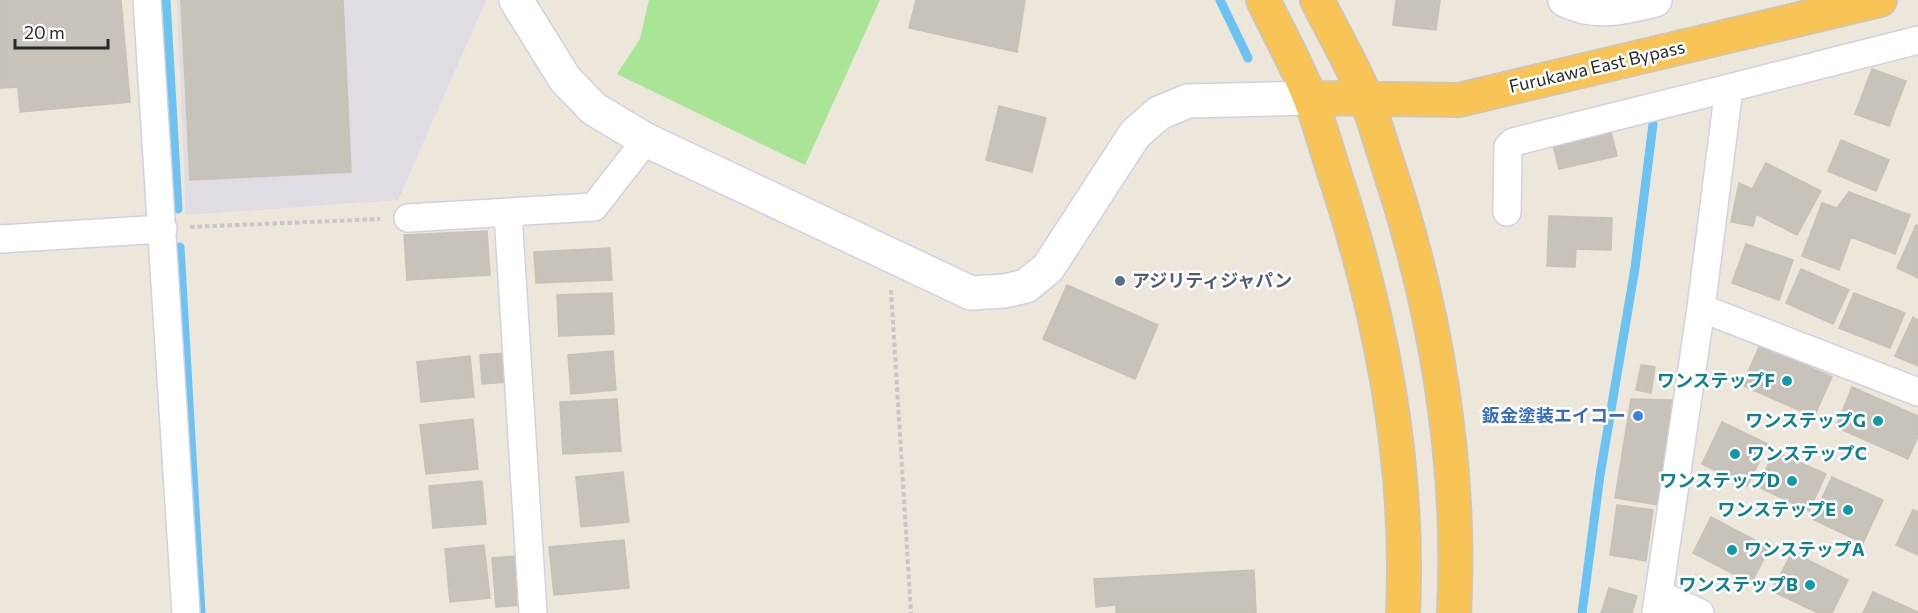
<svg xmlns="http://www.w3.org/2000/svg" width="1918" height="613" viewBox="0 0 1918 613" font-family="Commissioner,'Noto Sans JP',sans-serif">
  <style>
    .industrial { fill: #dfdce4 }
    .green { fill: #aae496 }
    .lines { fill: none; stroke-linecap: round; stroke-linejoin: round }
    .stream { stroke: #6cc2f0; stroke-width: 9 }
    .building { fill: #c7c3bb; stroke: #c7c2b5; stroke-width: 1.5 }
    .minor-casing { stroke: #d0d2e3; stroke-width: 30 }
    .tertiary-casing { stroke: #d0d2e3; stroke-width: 36 }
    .trunk-casing { stroke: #c7c7c7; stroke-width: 36 }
    .path { stroke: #c7c7c7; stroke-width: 4; stroke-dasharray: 4.5 3; stroke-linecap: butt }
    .minor { stroke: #fff; stroke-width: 27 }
    .tertiary { stroke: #fff; stroke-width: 33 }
    .trunk { stroke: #f8c456; stroke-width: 33 }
    .service-dot { fill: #5c6f8a; stroke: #fff; stroke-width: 2 }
    .culture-dot { fill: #0f9aa8; stroke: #fff; stroke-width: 2 }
    .shop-dot { fill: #3f7fe0; stroke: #fff; stroke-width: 2 }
    .labels { text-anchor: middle; stroke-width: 5; stroke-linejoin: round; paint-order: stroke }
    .street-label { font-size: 18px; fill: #292929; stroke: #fff }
    .service-label { font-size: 18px; font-weight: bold; fill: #4e5e75; stroke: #fff; text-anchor: start }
    .culture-label { font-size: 18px; font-weight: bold; fill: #0d838f; stroke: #fff; text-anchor: end }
    .shop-label { font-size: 18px; font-weight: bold; fill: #366cbe; stroke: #fff; text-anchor: end }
  </style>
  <rect width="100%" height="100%" fill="#ece6db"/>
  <path class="industrial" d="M177,0H486L398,200L186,215Z"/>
  <path class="green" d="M649,0H880L805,165L617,74L640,39Z"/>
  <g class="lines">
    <path class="stream" d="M166,0L178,209
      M1220,0L1248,58
      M180,247L201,613
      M1582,613L1600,475L1635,268L1653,124"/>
  </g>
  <path class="building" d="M0,0H121L130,102L20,112L18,87L0,88Z
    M181,0H343L351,172L190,180Z
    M916,0H1025L1017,52L909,28Z
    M1396,0H1440L1436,30L1393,25Z
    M1872,69L1906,81L1889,126L1855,114Z
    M999,106L1046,118L1032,172L986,160Z
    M1611,132L1617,156L1559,169L1553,145Z
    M1841,140L1889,160L1876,191L1828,171Z
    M1766,163L1821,191L1797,235L1756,214L1753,226L1731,222L1739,183L1752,189Z
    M1849,192L1910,215L1895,254L1851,237L1839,270L1802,256L1822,203L1837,208Z
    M1549,216L1612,218L1611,250L1576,249L1575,267L1547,266Z
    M1916,225L1918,226V278L1897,268Z
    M487,231L490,275L407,280L404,235Z
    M1746,244L1793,260L1779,300L1732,283Z
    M610,248L612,280L536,283L534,252Z
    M1801,269L1849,290L1833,324L1786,303Z
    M1067,285L1158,325L1135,379L1043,339Z
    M612,293L614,334L559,336L557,295Z
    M1854,293L1905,313L1890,348L1839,328Z
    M1913,317L1918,320V366L1895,356Z
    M1760,345L1832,377L1814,417L1742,385Z
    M613,351L616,390L571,394L568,355Z
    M506,353L508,382L482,384L480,355Z
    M470,356L474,397L421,402L417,362Z
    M1641,365L1655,367L1651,393L1636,390Z
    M1852,387L1918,416V436L1908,459L1836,427Z
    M617,399L621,451L563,454L560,402Z
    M1631,399L1672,400L1658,505L1615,498Z
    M473,419L478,469L426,474L420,425Z
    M1722,422L1768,444L1747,486L1702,464Z
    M1774,451L1826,474L1809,511L1758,487Z
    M623,472L629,522L581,527L576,477Z
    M1832,477L1883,500L1863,543L1812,519Z
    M482,481L486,524L433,528L429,486Z
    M1617,505L1653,510L1646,561L1610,555Z
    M1913,510L1918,512V555L1896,545Z
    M1711,517L1770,548L1751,583L1693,553Z
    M624,540L629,588L554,595L549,547Z
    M484,545L490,598L450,602L445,549Z
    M1792,552L1848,580L1832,613H1818L1772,591Z
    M518,556L523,605L496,607L492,558Z
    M1254,570L1256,613H1116V605L1096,607L1094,579Z
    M1609,588L1637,596L1632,613H1601Z
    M1873,592L1918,612V613H1863Z"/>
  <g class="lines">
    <defs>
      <path id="minor" d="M147,0L186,613
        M1507,212L1508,147L1513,142L1729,88
        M508,213L533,613
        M408,218L594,207L646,140
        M0,239L163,229
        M1701,308L1918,392
        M1659,594L1700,613
        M1656,613L1701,308L1729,88L1918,40"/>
      <path id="tertiary" d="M516,0L565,79L594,109L646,140L971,293L1004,291L1026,286L1048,268L1135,134L1159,113L1188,101L1310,98
        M1565,0C1595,15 1623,8 1655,0"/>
      <path id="trunk" d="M1263,0C1279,33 1297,65 1310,98C1319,122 1326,147 1334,172C1381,314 1410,463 1403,613
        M1317,0C1333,32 1352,64 1366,98C1374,119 1380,141 1387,162C1435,305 1462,462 1454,613
        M1310,98L1459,100L1880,0"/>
    </defs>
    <use href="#minor" class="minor-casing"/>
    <use href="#tertiary" class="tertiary-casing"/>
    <use href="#trunk" class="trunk-casing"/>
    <path class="path" d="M190,227L380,219
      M891,290L911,613"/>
    <use href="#minor" class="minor"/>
    <use href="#tertiary" class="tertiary"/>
    <use href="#trunk" class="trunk"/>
  </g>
  <circle class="service-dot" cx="1120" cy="281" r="6"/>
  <g class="culture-dot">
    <circle cx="1787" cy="381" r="6"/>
    <circle cx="1878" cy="421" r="6"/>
    <circle cx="1735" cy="454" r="6"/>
    <circle cx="1792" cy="481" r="6"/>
    <circle cx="1848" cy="510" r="6"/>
    <circle cx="1732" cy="550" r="6"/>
    <circle cx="1810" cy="585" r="6"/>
  </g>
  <circle class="shop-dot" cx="1638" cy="416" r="6"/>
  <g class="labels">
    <g class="street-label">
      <text transform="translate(1597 67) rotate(-13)" y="6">Furukawa East Bypass</text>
    </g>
    <g class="service-label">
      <text x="1132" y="287">アジリティジャパン</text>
    </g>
    <g class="culture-label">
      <text x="1775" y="387">ワンステップF</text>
      <text x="1866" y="427">ワンステップG</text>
      <text x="1747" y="460" text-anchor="start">ワンステップC</text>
      <text x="1780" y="487">ワンステップD</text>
      <text x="1836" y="516">ワンステップE</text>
      <text x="1744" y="556" text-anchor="start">ワンステップA</text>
      <text x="1798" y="591">ワンステップB</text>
    </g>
    <g class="shop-label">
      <text x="1626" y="422">鈑金塗装エイコー</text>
    </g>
  </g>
  <path d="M15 39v9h93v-9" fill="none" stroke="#292929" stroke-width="3"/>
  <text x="24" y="39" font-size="18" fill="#292929" stroke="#ffffff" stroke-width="4.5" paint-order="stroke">20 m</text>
</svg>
